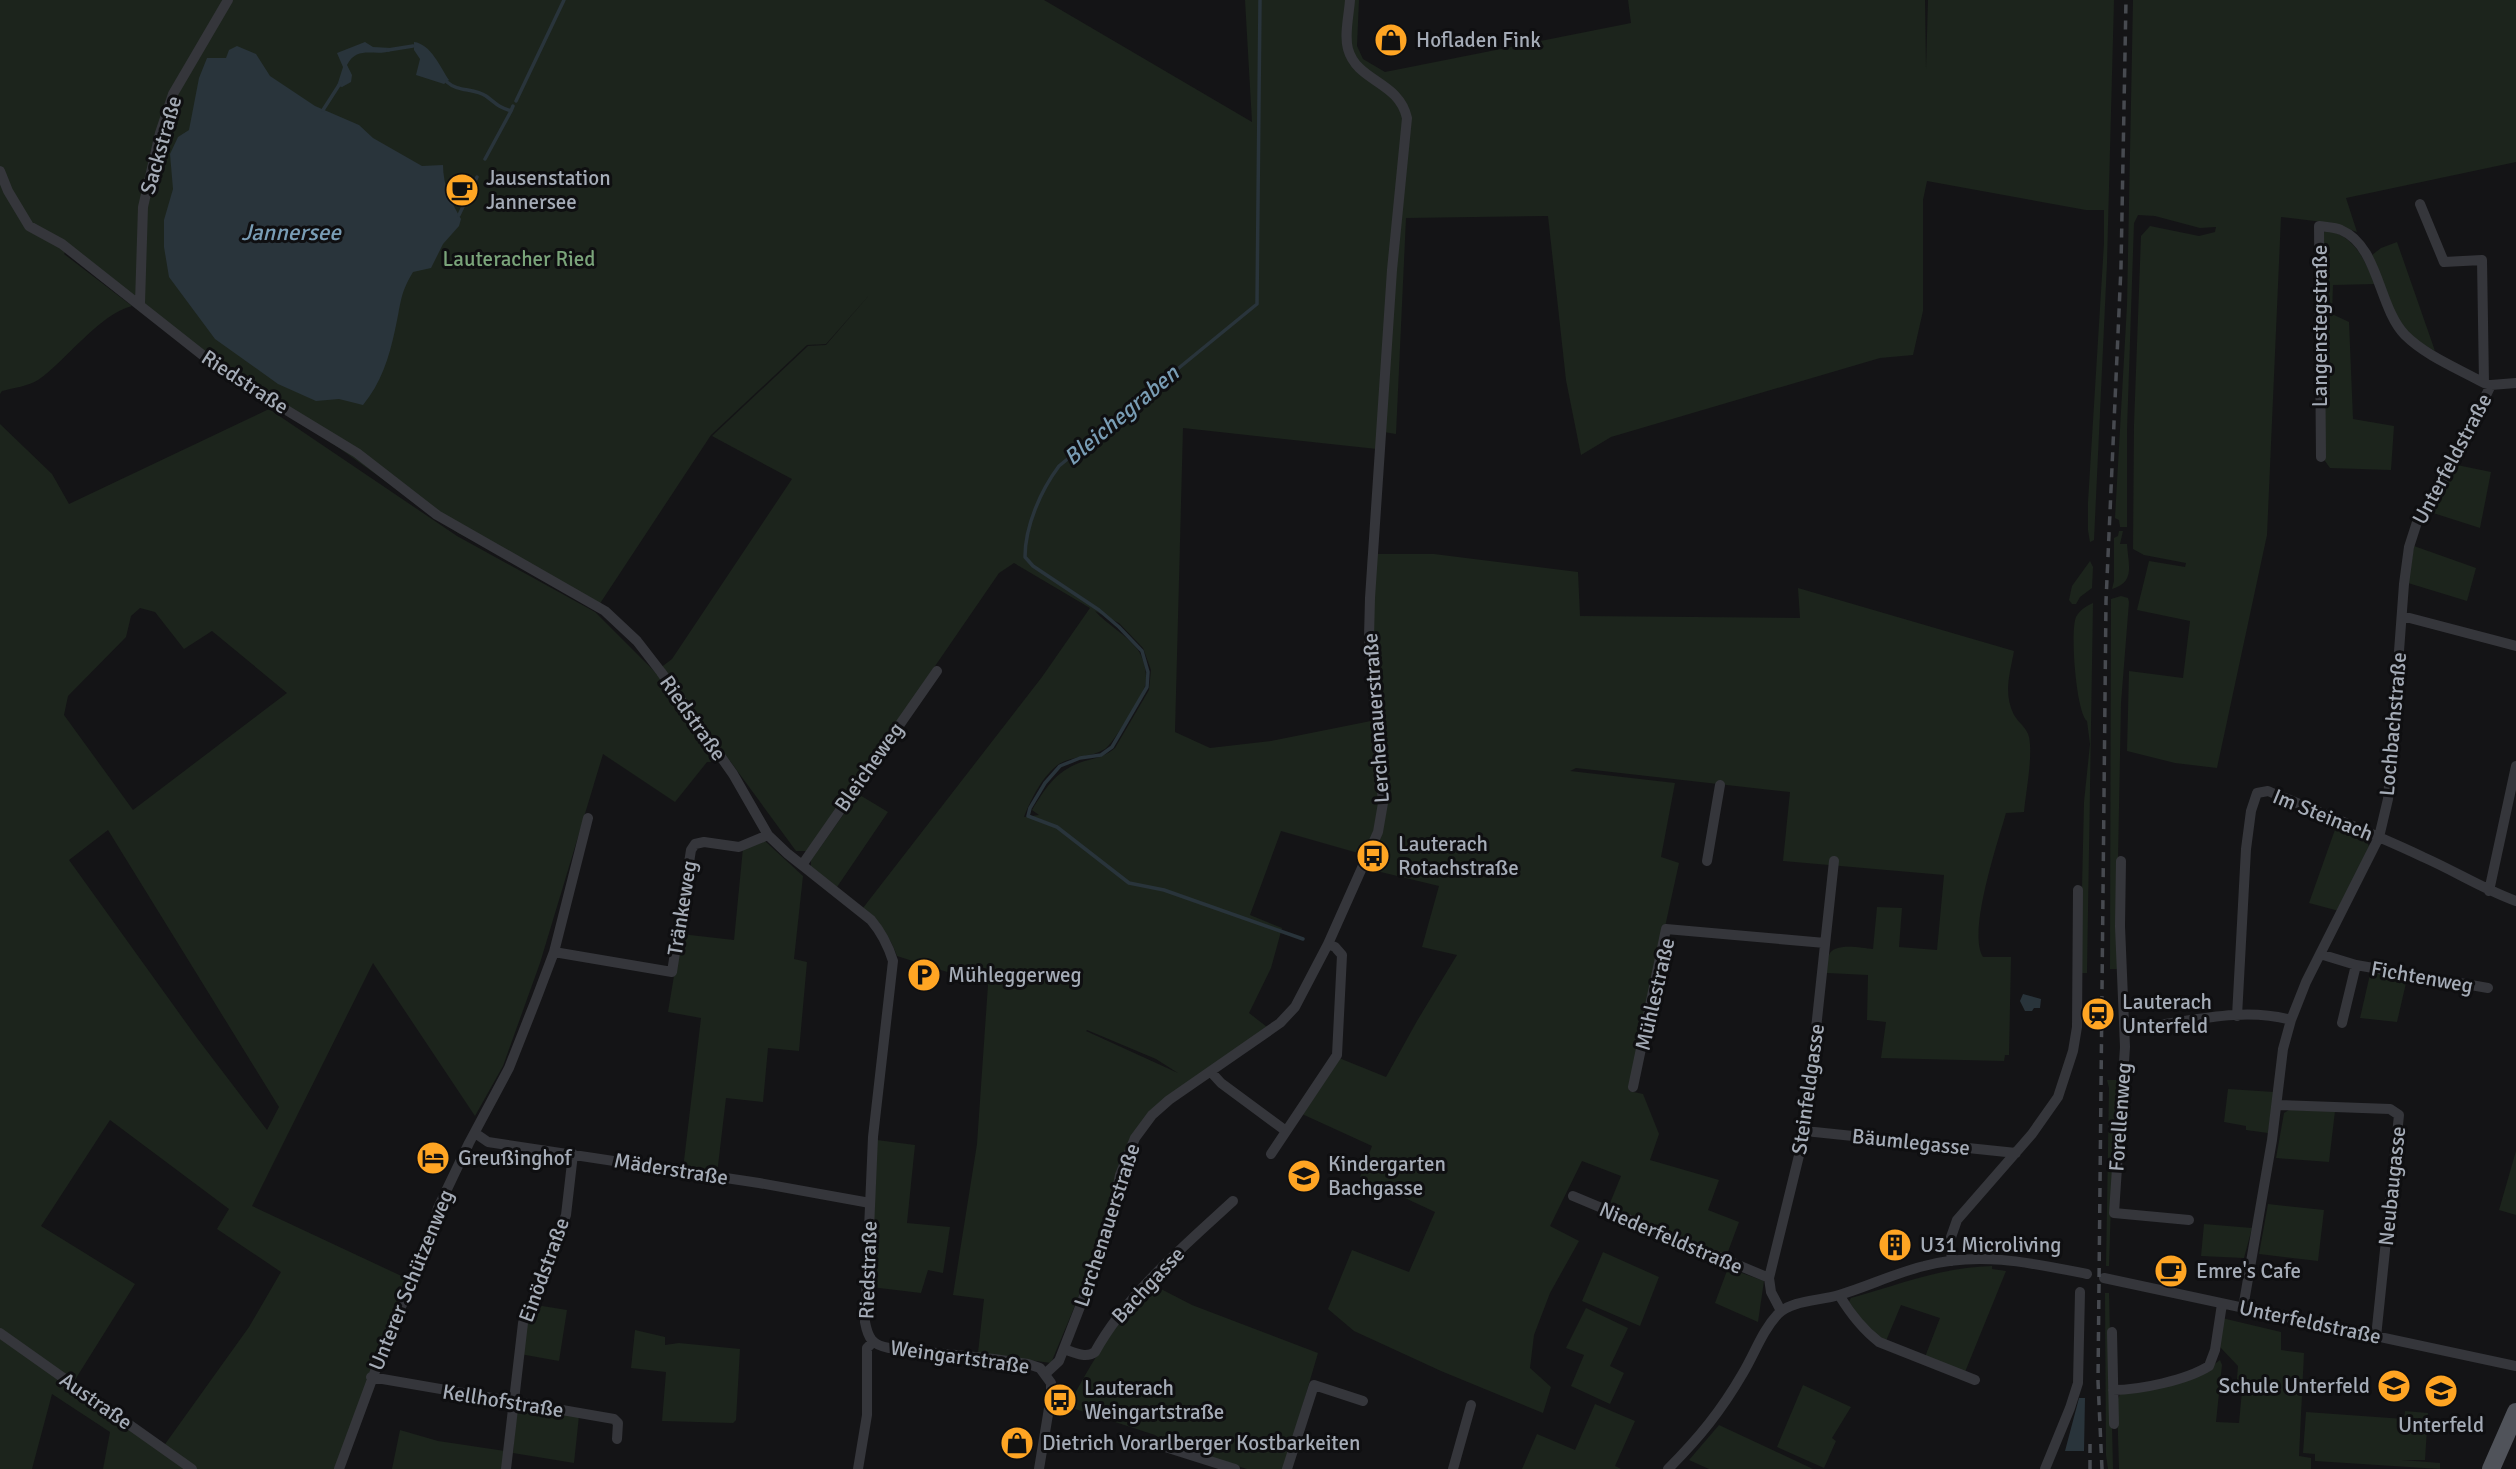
<svg xmlns="http://www.w3.org/2000/svg" width="2516" height="1469" viewBox="0 0 2516 1469" font-family="Signika,sans-serif">
  <style>
    .green { fill: #1c241c; fill-rule: evenodd }
    .water { fill: #29343b }
    .lines { fill: none; stroke-linecap: round; stroke-linejoin: round }
    .stream { stroke: #29343b; stroke-width: 3.5 }
    .street { stroke: #35363b; stroke-width: 10 }
    .primary { stroke: #50535a; stroke-width: 18 }
    .rail { stroke: #474a50; stroke-width: 3.5; stroke-dasharray: 9 7; stroke-linecap: butt }
    .labels { text-anchor: middle; stroke-width: 6; stroke-linejoin: round; paint-order: stroke }
    .poi-label { font-size: 21px; fill: #a5acb7; stroke: #0f0f11; text-anchor: start }
    .street-label { font-size: 21px; fill: #a5acb7; stroke: #0f0f11 }
    .park-label { font-size: 21px; fill: #7aa47a; stroke: #0f0f11 }
    .water-label { font-size: 23px; font-style: italic; fill: #799db5; stroke: #0f0f11 }
  </style>
  <rect width="100%" height="100%" fill="#141416"/>
  <path class="green" d="M0,0H1044L1252,122L1245,0H1359L1357,46L1363,59L1385,72L1631,23L1628,0H1925L1926,69L1928,0H2114L2107,263L2094,540L2090,542L2088,530V502L2104,243V210H2086L1927,181L1923,200V311L1913,355L1880,358L1611,437L1581,455L1566,380L1548,216L1406,218L1396,434L1378,431L1377,449L1183,428L1175,732L1210,748L1271,741L1376,720L1365,622L1368,554H1434L1578,572L1580,616L1800,618L1798,588L2014,651C2010,673 2003,694 2014,715C2018,722 2027,728 2029,737C2033,757 2026,790 2024,812L2006,813C1998,842 1967,933 1983,957H2011L2009,1055H2005L2004,1061L1881,1058L1886,1022L1867,1020L1868,975L1827,973C1827,968 1827,960 1829,955C1834,942 1861,948 1873,949L1877,907L1902,908L1899,947L1937,950L1944,875L1783,861L1790,792L1576,768L1570,771L1675,783L1661,857L1679,863L1629,1091L1643,1094L1659,1134L1650,1160L1719,1180L1708,1210L1739,1222L1726,1257L1608,1208L1621,1176L1582,1161L1550,1226L1579,1241L1550,1293L1534,1335L1530,1368L1551,1387L1543,1413L1441,1371L1354,1331L1328,1309L1352,1250L1409,1272L1435,1212L1360,1177L1372,1146L1302,1114L1339,1058L1386,1077L1417,1021L1457,955L1422,947L1439,886L1364,868L1365,855L1281,831L1250,915L1282,928L1271,968L1249,1013L1267,1027L1144,1120L1121,1158L1107,1229L1051,1363L978,1353L984,1299L953,1295L977,1144L988,985L897,956C890,936 879,923 863,908L1042,677L1090,608L1014,563L999,573L808,851H796L730,761L707,762L675,802L603,754L540,963L503,1066L475,1116L373,963L252,1206L410,1280L337,1469H103L110,1432L52,1394L32,1469H0V424L52,474L69,504L269,409L457,536L595,612L655,672L672,659L792,479L712,436L808,346L826,345L871,293L826,344L807,345L711,435L599,605L458,533L65,252L64,254L132,306C99,314 66,361 38,380C29,386 13,388 2,391L0,394ZM140,608L155,612L184,649L212,631L287,693L133,810L64,715L68,696L126,637L131,616ZM1095,611L1119,623L1143,648L1151,670L1149,690L1115,748C1104,758 1092,758 1079,763C1055,772 1045,789 1032,810L1039,815L1024,817C1031,799 1043,775 1059,764C1073,755 1091,758 1105,749C1113,744 1142,696 1145,686C1148,675 1144,659 1138,650C1126,634 1106,624 1095,611ZM108,830L279,1107L267,1130L197,1038L69,860ZM1087,1030L1156,1059L1178,1073L1086,1031ZM110,1120L229,1209L217,1229L281,1272L249,1327L163,1447L73,1383L135,1284L41,1226Z
    M2133,0H2516V162L2346,198L2357,232L2331,223L2281,217L2267,535L2217,768L2175,763L2127,751L2129,671L2183,678L2190,621L2137,610L2149,561L2185,567L2186,563L2144,555L2133,549L2134,425L2141,236L2150,226L2199,236L2215,232L2216,227L2200,228L2155,216L2138,215L2134,223L2127,430V527H2120L2119,520L2115,518L2127,305Z
    M2330,231C2356,238 2365,261 2375,284L2333,285L2332,314L2349,322L2353,419L2394,426L2391,470L2330,468L2325,461L2322,246L2324,232Z
    M2397,242L2435,351C2424,345 2410,338 2403,328C2388,308 2381,278 2372,255L2381,248Z
    M2457,465L2491,472L2480,528L2427,511Z
    M2119,531H2123L2120,544H2127C2128,564 2136,582 2112,589L2114,581V538L2118,536Z
    M2414,546L2476,568L2467,601L2408,583Z
    M2090,561L2093,567L2092,588L2080,597L2076,604H2072L2069,600L2072,586Z
    M2121,596L2128,598L2129,602L2121,703L2117,912L2119,969H2110L2111,599Z
    M2093,603L2087,973H2080L2084,802L2090,744L2087,721C2076,712 2070,631 2076,617C2080,610 2086,606 2093,603Z
    M858,794L888,812L837,887L811,867V860Z
    M2337,824L2363,836L2369,846L2339,911L2309,903Z
    M762,840L766,842L803,876L794,959L807,962L799,1051L768,1048L763,1102L726,1098L717,1174L683,1169L701,1018L668,1012L681,934L734,940L743,848Z
    M2371,970L2404,978L2406,983L2397,1022L2360,1018Z
    M2107,1080H2120L2111,1203L2109,1266H2106L2109,1088Z
    M2228,1089L2274,1092L2268,1133L2246,1130V1126L2224,1122Z
    M2289,1110L2335,1111L2329,1162L2276,1158L2284,1113Z
    M877,1140L915,1145L907,1223L950,1227L943,1273L928,1270L921,1293L871,1287Z
    M2516,1151V1215L2499,1210Z
    M2268,1204L2324,1210L2318,1261L2259,1254Z
    M2204,1224L2252,1228L2244,1258L2201,1256Z
    M1603,1252L1659,1277L1640,1326L1582,1301Z
    M1992,1266V1269L2006,1271L1965,1372L1925,1357L1940,1318L1901,1305L1886,1341L1872,1333L1849,1302L1851,1298C1902,1284 1938,1268 1992,1266Z
    M1728,1268L1764,1281L1758,1322L1715,1303Z
    M1148,1287L1159,1288L1192,1305L1318,1353L1284,1469H1247L1168,1445L1155,1435L1072,1408L1070,1403C1093,1359 1115,1325 1148,1287Z
    M2105,1293H2109L2113,1469H2108L2106,1455Z
    M536,1305L567,1310L559,1361L520,1354L524,1327Z
    M1586,1308L1628,1328L1610,1366L1624,1373L1610,1404L1571,1386L1584,1355L1566,1348Z
    M2222,1318L2281,1332V1350L2304,1353L2299,1456L2311,1458V1469H2119L2117,1401L2120,1394L2212,1366L2220,1360L2222,1365L2216,1422L2239,1423L2242,1391L2236,1390L2238,1366L2220,1347Z
    M635,1330L665,1337V1345L679,1343L740,1349L736,1420L733,1423L662,1421L666,1372L631,1368Z
    M1803,1385L1851,1407L1832,1438L1836,1441L1824,1468L1777,1447Z
    M1595,1404L1635,1421L1615,1466L1621,1469H1522L1537,1434L1575,1450Z
    M527,1408L579,1416L574,1463L513,1453L516,1414L520,1410Z
    M2405,1411L2428,1413L2425,1460H2402L2440,1463V1469L2315,1461V1454L2303,1453L2306,1412L2404,1419Z
    M1719,1425L1813,1469H1709L1689,1460Z
    M400,1430L438,1441L505,1451L503,1469H392Z"/>
  <path class="water" d="M365,42L373,47L391,48L393,50C376,58 358,44 347,65L352,75L351,82L342,87L337,86L343,67L337,53Z
    M414,42C431,44 440,67 449,80L444,84L416,75L420,59L414,50Z
    M237,46L256,54L270,76L315,106L359,125L373,138L422,166L443,165C443,185 451,202 461,219L459,226L443,244L431,268L413,272C399,295 401,305 395,330C389,358 381,383 363,405L339,399L316,401L278,384L215,339L169,277L164,247V220L173,189L170,154L178,137L189,130L199,78L207,58H226L229,50Z
    M2023,994L2041,999L2040,1008H2034L2032,1011H2025L2020,1001Z
    M2079,1398H2085L2084,1451H2065Z"/>
  <g class="lines">
    <path class="stream" d="M1260,0L1257,304L1059,466C1041,490 1025,526 1025,557L1033,566L1099,610L1119,627L1142,651L1148,672L1147,687L1112,747L1101,755L1080,758L1060,766L1045,783L1030,808L1028,816L1057,827L1129,883L1164,890L1303,939
      M388,50L413,46
      M447,82C458,92 474,88 486,96C497,104 496,106 511,111L513,106
      M516,101L564,0
      M323,110L341,82
      M485,159L511,111
      M459,215L477,177"/>
    <path class="street" d="M0,171L8,191L29,226L62,244L205,357L255,391L357,453L437,515L605,611L637,641L661,672L733,774L768,835L788,854L871,920C882,933 888,945 893,961L873,1137L865,1322C868,1338 872,1345 889,1348L994,1359L1028,1364L1040,1368L1051,1383V1396L1039,1469
      M2420,204L2444,262L2482,260L2484,383
      M140,303L143,207L160,133L173,94L228,0
      M2321,457L2319,226C2326,227 2335,227 2341,230C2379,246 2378,307 2405,335C2426,356 2459,369 2484,383L2491,385L2516,383
      M2402,616L2516,646
      M1707,861L1720,785
      M2121,861L2120,926L2125,1047L2114,1213L2189,1220
      M802,865L937,671
      M2489,891L2516,766
      M554,952L672,972L691,850L695,844L704,842L739,847L768,835
      M2320,954L2356,965L2488,988
      M2237,1016L2246,849L2251,811L2257,793L2268,791C2320,813 2373,833 2423,857C2455,871 2483,889 2516,901
      M2342,1023L2356,965
      M2125,1029C2178,1025 2238,1005 2291,1020
      M1211,1072L1221,1083L1286,1131
      M1633,1087L1666,929L1825,943
      M2278,1105L2390,1109L2399,1115L2376,1337
      M1805,1131L2016,1153
      M475,1133L488,1142L759,1183L870,1203
      M1271,1154L1337,1055L1342,955L1335,947L1328,944
      M1573,1196L1769,1278
      M1952,1261L1950,1240L1957,1220L2032,1134L2058,1097L2073,1051L2077,1027L2078,890
      M2104,1278L2516,1366
      M1839,1295C1850,1313 1862,1329 1879,1342L1975,1380
      M2243,1308L2272,1140L2283,1049L2291,1020L2306,982L2379,837L2388,799L2404,584L2409,547L2418,519L2451,467L2491,385
      M1781,1311L1771,1292L1769,1278L1805,1131L1834,861
      M2112,1332L2114,1424
      M0,1333L192,1469
      M1064,1349C1073,1352 1086,1359 1095,1352C1127,1294 1184,1246 1233,1201
      M1045,1374L1059,1361L1109,1232L1120,1175L1135,1138L1152,1115L1169,1100L1280,1023L1295,1007L1328,944L1378,832L1383,803L1369,637L1370,598L1392,270L1407,118C1399,81 1357,82 1348,49C1344,35 1349,15 1350,0
      M371,1377L614,1419L618,1423L617,1439
      M2113,1390C2140,1390 2187,1380 2209,1366L2215,1350L2222,1304
      M1159,1445L1235,1469
      M339,1469L391,1328L424,1258L438,1208L469,1143L509,1068L537,997L554,952L588,818
      M506,1469L523,1323L566,1215L573,1154
      M858,1469L867,1415V1348L873,1342
      M1287,1469L1314,1385L1363,1401
      M1453,1469L1471,1405
      M1668,1469C1699,1438 1721,1411 1743,1373C1755,1353 1762,1331 1778,1314C1792,1300 1820,1301 1839,1295C1867,1287 1895,1273 1924,1266C1980,1251 2032,1263 2087,1274
      M2045,1469L2070,1408L2078,1383L2080,1292"/>
    <path class="primary" d="M2491,1469L2516,1412"/>
    <path class="rail" d="M2090,1469V1438
      M2102,1469L2098,1381L2106,601L2121,267L2126,0"/>
  </g>
  <defs>
    <symbol id="shop-disc" viewBox="-11 -11 22 22"><circle r="9.5" fill="#ffa523" stroke="#0f0f11"/><path d="M-5-2.5h2.3a2.7 3.5 0 0 1 5.4 0H5L5.5 6h-11ZM-1.5-2.5h3a1.5 2.3 0 0 0-3 0Z" fill="#111"/></symbol>
    <symbol id="cafe-disc" viewBox="-11 -11 22 22"><circle r="9.5" fill="#ffa523" stroke="#0f0f11"/><path d="M-5.5-4.5H6V0H3Q3 3.5 0 3.5H-2.5Q-5.5 3.5-5.5 0ZM3-3.2v2h1.7v-2ZM-6 4.5H4V6H-6Z" fill="#111"/></symbol>
    <symbol id="bus-disc" viewBox="-11 -11 22 22"><circle r="9.5" fill="#ffa523" stroke="#0f0f11"/><path d="M-5-6H5V4H4V6H2V4H-2V6H-4V4H-5ZM-3.5-4V0h7V-4ZM-3.5 1.2v1.5H-2V1.2ZM2 1.2v1.5H3.5V1.2Z" fill="#111"/></symbol>
    <symbol id="parking-disc" viewBox="-11 -11 22 22"><circle r="9.5" fill="#ffa523" stroke="#0f0f11"/><path d="M-3.5-5.5H1a3.5 3.5 0 0 1 0 7H-1V5.5H-3.5ZM-1-3.4V-.6H.8a1.4 1.4 0 0 0 0-2.8Z" fill="#111"/></symbol>
    <symbol id="station-disc" viewBox="-11 -11 22 22"><circle r="9.5" fill="#ffa523" stroke="#0f0f11"/><path d="M-3-6H3Q5-6 5-4V2Q5 4 3 4L4.5 6H3L1.5 4h-3L-3 6H-4.5L-3 4Q-5 4-5 2V-4Q-5-6-3-6ZM-3.5-4v3h7v-3ZM-3.5 1v1.5H-2V1ZM2 1v1.5H3.5V1Z" fill="#111"/></symbol>
    <symbol id="hotel-disc" viewBox="-11 -11 22 22"><circle r="9.5" fill="#ffa523" stroke="#0f0f11"/><path d="M-6-4.5h1.5V1H6V5H4.5V3h-9V5H-6ZM-4 0a1.8 1.8 0 1 1 3.6 0ZM.5 0V-2.5h3Q6-2.5 6 0Z" fill="#111"/></symbol>
    <symbol id="school-disc" viewBox="-11 -11 22 22"><circle r="9.5" fill="#ffa523" stroke="#0f0f11"/><path d="M0-5L7-2L0 1L-7-2ZM-4 1L0 2.5L4 1V4Q0 6-4 4Z" fill="#111"/></symbol>
    <symbol id="building-disc" viewBox="-11 -11 22 22"><circle r="9.5" fill="#ffa523" stroke="#0f0f11"/><path d="M-4-6H4V6H1V3H-1V6H-4ZM-2.5-4.3h1.7v1.8h-1.7ZM.8-4.3h1.7v1.8H.8ZM-2.5-1h1.7V.8h-1.7ZM.8-1h1.7V.8H.8Z" fill="#111"/></symbol>
  </defs>
  <g fill-rule="evenodd">
    <use href="#shop-disc" x="1372" y="21" width="38" height="38"/>
    <use href="#cafe-disc" x="443" y="171" width="38" height="38"/>
    <use href="#bus-disc" x="1354" y="837" width="38" height="38"/>
    <use href="#parking-disc" x="905" y="956" width="38" height="38"/>
    <use href="#station-disc" x="2079" y="995" width="38" height="38"/>
    <use href="#hotel-disc" x="414" y="1139" width="38" height="38"/>
    <use href="#school-disc" x="1285" y="1157" width="38" height="38"/>
    <use href="#building-disc" x="1876" y="1226" width="38" height="38"/>
    <use href="#cafe-disc" x="2152" y="1252" width="38" height="38"/>
    <use href="#school-disc" x="2375" y="1367" width="38" height="38"/>
    <use href="#school-disc" x="2422" y="1372" width="38" height="38"/>
    <use href="#bus-disc" x="1041" y="1381" width="38" height="38"/>
    <use href="#shop-disc" x="998" y="1424" width="38" height="38"/>
  </g>
  <g class="labels">
    <g class="poi-label">
      <text x="1416" y="47">Hofladen Fink</text>
      <text x="486" y="185">Jausenstation<tspan x="486" dy="24">Jannersee</tspan></text>
      <text x="1398" y="851">Lauterach<tspan x="1398" dy="24">Rotachstraße</tspan></text>
      <text x="948" y="982">Mühleggerweg</text>
      <text x="2122" y="1009">Lauterach<tspan x="2122" dy="24">Unterfeld</tspan></text>
      <text x="458" y="1165">Greußinghof</text>
      <text x="1328" y="1171">Kindergarten<tspan x="1328" dy="24">Bachgasse</tspan></text>
      <text x="1920" y="1252">U31 Microliving</text>
      <text x="2196" y="1278">Emre's Cafe</text>
      <text x="2370" y="1393" text-anchor="end">Schule Unterfeld</text>
      <text x="1084" y="1395">Lauterach<tspan x="1084" dy="24">Weingartstraße</tspan></text>
      <text x="2441" y="1432" text-anchor="middle">Unterfeld</text>
      <text x="1042" y="1450">Dietrich Vorarlberger Kostbarkeiten</text>
    </g>
    <g class="street-label">
      <text transform="translate(161 145) rotate(-74)" y="7">Sackstraße</text>
      <text transform="translate(2320 326) rotate(-90)" y="7">Langenstegstraße</text>
      <text transform="translate(245 382) rotate(33)" y="7">Riedstraße</text>
      <text transform="translate(2452 459) rotate(-62)" y="7">Unterfeldstraße</text>
      <text transform="translate(693 718) rotate(55)" y="7">Riedstraße</text>
      <text transform="translate(1376 718) rotate(-94)" y="7">Lerchenauerstraße</text>
      <text transform="translate(2393 724) rotate(-85)" y="7">Lochbachstraße</text>
      <text transform="translate(869 767) rotate(-55)" y="7">Bleicheweg</text>
      <text transform="translate(2323 815) rotate(22)" y="7">Im Steinach</text>
      <text transform="translate(682 908) rotate(-81)" y="7">Tränkeweg</text>
      <text transform="translate(2422 977) rotate(10)" y="7">Fichtenweg</text>
      <text transform="translate(1655 994) rotate(-77)" y="7">Mühlestraße</text>
      <text transform="translate(1808 1089) rotate(-82)" y="7">Steinfeldgasse</text>
      <text transform="translate(2120 1117) rotate(-86)" y="7">Forellenweg</text>
      <text transform="translate(1911 1142) rotate(6)" y="7">Bäumlegasse</text>
      <text transform="translate(671 1169) rotate(9)" y="7">Mäderstraße</text>
      <text transform="translate(2392 1186) rotate(-84)" y="7">Neubaugasse</text>
      <text transform="translate(1107 1225) rotate(-72)" y="7">Lerchenauerstraße</text>
      <text transform="translate(1671 1238) rotate(23)" y="7">Niederfeldstraße</text>
      <text transform="translate(544 1270) rotate(-70)" y="7">Einödstraße</text>
      <text transform="translate(868 1270) rotate(-88)" y="7">Riedstraße</text>
      <text transform="translate(411 1280) rotate(-68)" y="7">Unterer Schützenweg</text>
      <text transform="translate(1148 1285) rotate(-47)" y="7">Bachgasse</text>
      <text transform="translate(2310 1322) rotate(12)" y="7">Unterfeldstraße</text>
      <text transform="translate(960 1357) rotate(8)" y="7">Weingartstraße</text>
      <text transform="translate(96 1401) rotate(35)" y="7">Austraße</text>
      <text transform="translate(503 1401) rotate(9)" y="7">Kellhofstraße</text>
    </g>
    <g class="park-label">
      <text x="519" y="266">Lauteracher Ried</text>
    </g>
    <g class="water-label">
      <text x="291" y="240">Jannersee</text>
      <text transform="translate(1121 415) rotate(-40)" y="8">Bleichegraben</text>
    </g>
  </g>
</svg>
